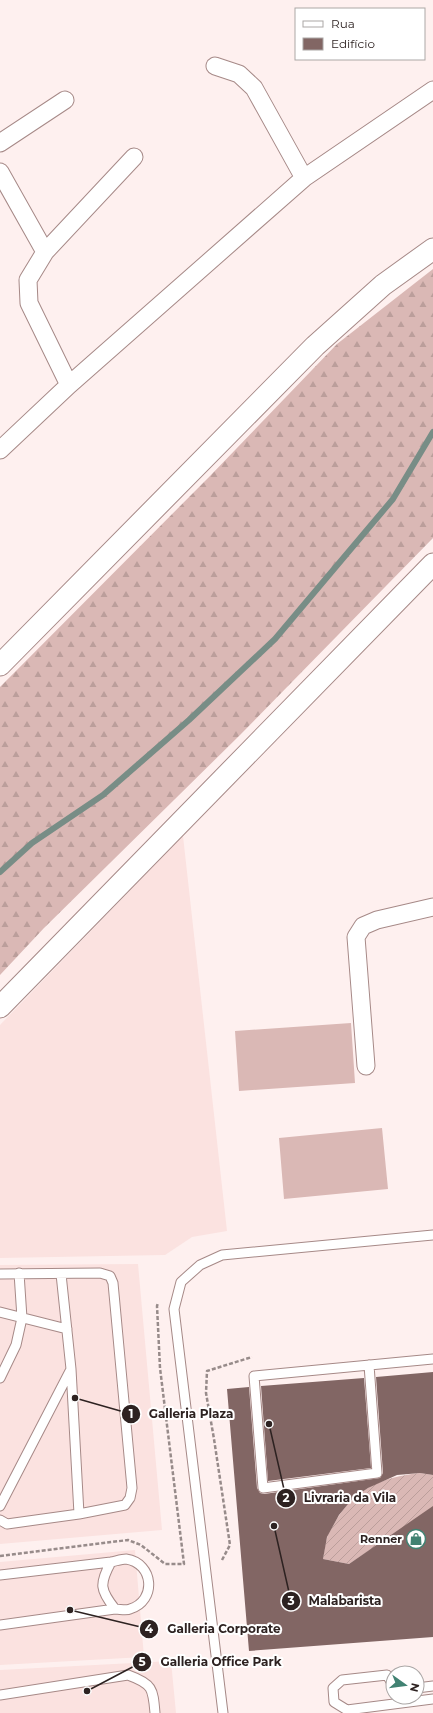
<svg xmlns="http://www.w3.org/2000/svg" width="433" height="1713" viewBox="0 0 433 1713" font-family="Montserrat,sans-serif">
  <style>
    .built { fill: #fbe2e0 }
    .grass { fill: #dab8b5 }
    .forest { fill: url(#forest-firs) }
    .garden { fill: url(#garden-furrows) }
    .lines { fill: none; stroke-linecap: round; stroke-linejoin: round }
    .stream { stroke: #788d86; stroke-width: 6 }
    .building { fill: #826664 }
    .service-casing { stroke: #a68987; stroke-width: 11 }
    .minor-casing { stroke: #a68987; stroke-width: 19 }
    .tertiary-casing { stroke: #a68987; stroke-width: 23 }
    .path { stroke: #978b8a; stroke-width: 2.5; stroke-dasharray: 4 2; stroke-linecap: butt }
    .service { stroke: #fff; stroke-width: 9 }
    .minor { stroke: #fff; stroke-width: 17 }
    .tertiary { stroke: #fff; stroke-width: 21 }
    .labels { text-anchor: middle; stroke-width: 4; stroke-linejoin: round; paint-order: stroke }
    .poi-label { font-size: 11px; font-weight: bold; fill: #2d2221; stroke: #fff; text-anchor: end }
    .leader { fill: none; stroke: #2d2221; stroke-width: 1.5 }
    .callout-dot { fill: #2d2221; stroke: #fff; stroke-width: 1.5 }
    .mark-label { font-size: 12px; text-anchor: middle; font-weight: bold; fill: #fff }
    .callout-label { font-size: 12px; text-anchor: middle; font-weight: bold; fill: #2d2221; stroke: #fff; stroke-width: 4; stroke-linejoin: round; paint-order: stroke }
  </style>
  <defs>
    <pattern id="forest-firs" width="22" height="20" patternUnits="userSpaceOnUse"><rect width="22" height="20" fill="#dab8b5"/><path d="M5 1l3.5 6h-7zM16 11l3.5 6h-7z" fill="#bb9e9b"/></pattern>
    <pattern id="garden-furrows" width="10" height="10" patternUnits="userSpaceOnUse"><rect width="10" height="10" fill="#dab8b5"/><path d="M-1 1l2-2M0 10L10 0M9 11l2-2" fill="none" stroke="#bb9e9b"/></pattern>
  </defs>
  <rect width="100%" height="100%" fill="#fef0ef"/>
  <path class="built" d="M183,836L227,1231L192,1237L165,1255L0,1258V1025Z
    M138,1264L162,1530L0,1544V1265Z
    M135,1550L144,1657L0,1665V1562Z
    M171,1661L176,1713H0V1670Z"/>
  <path class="grass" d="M351,1023L355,1083L239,1091L235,1031Z
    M382,1128L388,1189L284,1199L279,1138Z"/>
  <path class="forest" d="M433,269V538L240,735L44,928L0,975V687L210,476L337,344Z"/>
  <path class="garden" d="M420,1473L433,1475V1508L349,1564L323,1559C324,1552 325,1544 327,1538C328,1533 332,1528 334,1524C353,1489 382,1477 420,1473Z"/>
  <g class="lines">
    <path class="stream" d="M0,872L32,843L103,795L189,720L275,639L393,499L433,432"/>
  </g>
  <path class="building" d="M433,1372V1475L420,1473L397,1475L368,1488L353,1498L339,1515L327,1537L323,1559L349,1564L433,1506V1637L249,1651L227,1389L249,1387L257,1488L260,1493L264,1494L380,1478L383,1473L376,1377Z
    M364,1378L371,1468L268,1481L261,1386Z"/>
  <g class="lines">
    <defs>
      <path id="service" d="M0,1274L100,1273L110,1276L113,1283L132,1488L130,1498L125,1505L79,1514L7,1524L0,1520
        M61,1274L71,1369L79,1514
        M0,1312L67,1329
        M369,1365L377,1473L263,1488L254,1376L433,1359
        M0,1378L16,1345L22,1318L19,1273
        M0,1506L70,1371
        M111,1562C99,1584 100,1590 115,1609
        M0,1575L111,1562C116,1561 122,1559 126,1559C154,1563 157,1601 130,1609C126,1611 120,1609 115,1609L0,1625
        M393,1685L387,1675L342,1680L333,1688L334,1702L347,1710L433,1699
        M417,1688L433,1686
        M0,1695L128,1675C153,1684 153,1689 155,1713
        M223,1713L174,1309L181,1282L200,1265L222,1255L433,1235"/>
      <path id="minor" d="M215,66L239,74L254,88L304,178
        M0,143L65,100
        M0,172L45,252
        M69,385L29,303L28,280L45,252L134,157
        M0,450L69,385L304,178L433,90
        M366,1066L356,937L363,926L377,920L433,907"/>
      <path id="tertiary" d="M0,665L315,346L383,285L433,249
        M0,1007L433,564"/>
    </defs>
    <use href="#service" class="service-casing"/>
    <use href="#minor" class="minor-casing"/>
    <use href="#tertiary" class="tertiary-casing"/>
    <path class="path" d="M0,1556L128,1540L141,1545L165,1564H184L160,1368L157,1306L158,1303
      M222,1560L230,1545L214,1439L206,1393L207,1371L252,1357"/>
    <use href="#service" class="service"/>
    <use href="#minor" class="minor"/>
    <use href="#tertiary" class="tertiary"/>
  </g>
  <defs>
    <symbol id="shop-ring" viewBox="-11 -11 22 22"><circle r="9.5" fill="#fff" stroke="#418272" stroke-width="1.5"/><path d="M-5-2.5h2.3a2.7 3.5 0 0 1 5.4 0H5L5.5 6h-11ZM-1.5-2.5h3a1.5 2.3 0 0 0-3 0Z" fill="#418272"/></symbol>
  </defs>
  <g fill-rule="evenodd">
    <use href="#shop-ring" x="405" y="1528" width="22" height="22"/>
  </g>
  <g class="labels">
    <g class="poi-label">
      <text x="402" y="1543">Renner</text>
    </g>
  </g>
  <path class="leader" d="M75 1398L131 1414M269 1424L286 1498M274 1526L291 1601M70 1610L149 1629M87 1691L142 1662"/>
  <g class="callout-dot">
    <circle cx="75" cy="1398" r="4"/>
    <circle cx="269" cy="1424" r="4"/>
    <circle cx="274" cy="1526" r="4"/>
    <circle cx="70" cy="1610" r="4"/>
    <circle cx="87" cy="1691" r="4"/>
    <circle cx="131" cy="1414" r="10"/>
    <circle cx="286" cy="1498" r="10"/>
    <circle cx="291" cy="1601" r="10"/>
    <circle cx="149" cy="1629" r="10"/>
    <circle cx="142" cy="1662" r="10"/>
  </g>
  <g class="mark-label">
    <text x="131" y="1418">1</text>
    <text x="286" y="1502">2</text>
    <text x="291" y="1605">3</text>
    <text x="149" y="1633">4</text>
    <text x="142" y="1666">5</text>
  </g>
  <g class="callout-label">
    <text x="191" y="1418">Galleria Plaza</text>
    <text x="350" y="1502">Livraria da Vila</text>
    <text x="345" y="1605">Malabarista</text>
    <text x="224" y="1633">Galleria Corporate</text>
    <text x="221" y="1666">Galleria Office Park</text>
  </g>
  <rect x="295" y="8" width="130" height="52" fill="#ffffff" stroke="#aba7a6"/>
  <rect x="303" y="21" width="20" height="6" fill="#ffffff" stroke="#aba7a6"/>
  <text x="331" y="28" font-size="12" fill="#2d2221">Rua</text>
  <rect x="303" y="38" width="20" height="12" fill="#826664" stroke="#aba7a6"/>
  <text x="331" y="48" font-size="12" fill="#2d2221">Edifício</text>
  <g transform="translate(405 1685) rotate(104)"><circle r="19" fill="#ffffff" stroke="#aba7a6"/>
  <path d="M0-3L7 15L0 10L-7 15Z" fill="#418272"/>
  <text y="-6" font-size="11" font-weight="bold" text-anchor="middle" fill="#2d2221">N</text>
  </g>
</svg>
